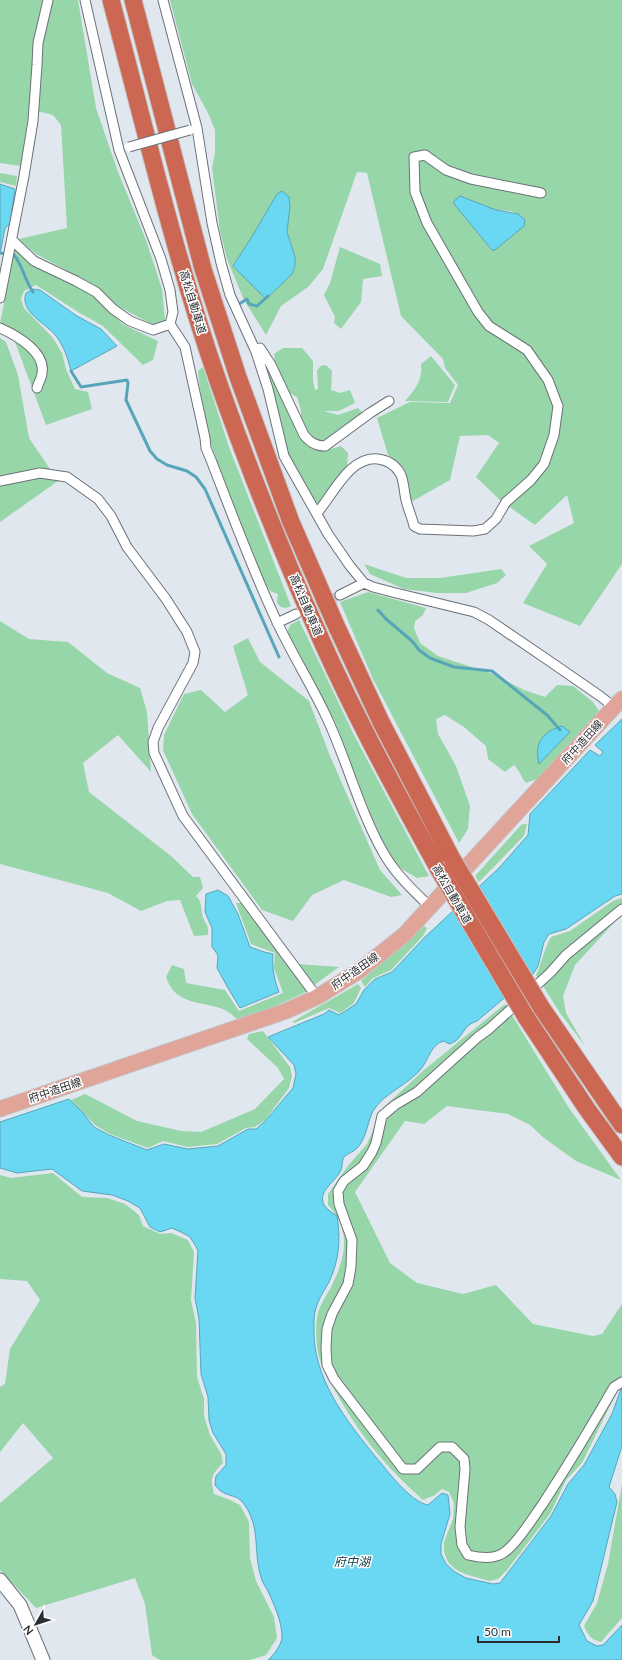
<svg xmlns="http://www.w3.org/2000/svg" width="622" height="1660" viewBox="0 0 622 1660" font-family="Lato,'Noto Sans JP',sans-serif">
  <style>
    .green { fill: #97d6a8; fill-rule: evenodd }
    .water { fill: #6ad8f3; stroke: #57a5b8 }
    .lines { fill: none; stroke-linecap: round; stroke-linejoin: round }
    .stream { stroke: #57a5b8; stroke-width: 3 }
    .street-tunnel { stroke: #bdc2c9; stroke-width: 9; stroke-dasharray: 9 4.5; stroke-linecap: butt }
    .street-casing { stroke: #6c7178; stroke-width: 11 }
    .secondary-casing { stroke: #6c7178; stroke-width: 15 }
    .primary-casing { stroke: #c4c4c5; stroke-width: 17 }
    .highway-casing { stroke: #c4c4c5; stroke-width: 19 }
    .street { stroke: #fff; stroke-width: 9 }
    .secondary { stroke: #fff; stroke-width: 13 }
    .primary { stroke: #e0a498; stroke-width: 15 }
    .highway { stroke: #cb6753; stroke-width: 17 }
    .street-bridge-casing { stroke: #6c7178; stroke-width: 11; stroke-linecap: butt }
    .highway-bridge-casing { stroke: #c4c4c5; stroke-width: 19; stroke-linecap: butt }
    .street-bridge { stroke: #fff; stroke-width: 9 }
    .highway-bridge { stroke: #cb6753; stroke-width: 17 }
    .labels { text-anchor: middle; stroke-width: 3; stroke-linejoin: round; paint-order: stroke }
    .street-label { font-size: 11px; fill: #2b2d30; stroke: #fff }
    .water-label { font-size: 12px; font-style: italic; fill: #0e414c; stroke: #fff }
  </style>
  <rect width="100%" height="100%" fill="#e1e7ef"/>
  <path class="green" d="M0,0H78L96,108L118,172L146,240L162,289L165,320L153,325L116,305L98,287L36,254L19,239L67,228L61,125L53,115L29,109L21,166L0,163Z
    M170,0H622V564L580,626L523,603L547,564L529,546L574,523L567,495L535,525L501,501L476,477L499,443L488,435L460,436L450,480L411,502L404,468L388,455L377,418L410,402L450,403L458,385L445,368L443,359L401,316L367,173L357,172L323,269L308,287L281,306L266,335L244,300L227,259L220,231L212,168L215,153V130L208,113L192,84ZM454,204L480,205L496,210L510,211L518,214L525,220L492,250ZM290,206L287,232L295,257L233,266L253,235Z
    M0,173L17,176L16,186L0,182Z
    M340,247L380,264L382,276L363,279L361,302L341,329L334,323L335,317L324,295L330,283Z
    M15,249L33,265L91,294L124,325L158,341L153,360L143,365L103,326L78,312L36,285L24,291L21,299L24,308L53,338L62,353L66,369L75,389L88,392L92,409L46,425L12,334L0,323Z
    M0,338L6,342L18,375L29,438L58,481L0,522Z
    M283,348H302L313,361V380L315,390L318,389L317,370L322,365L327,366L332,371L331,390L340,393L350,390L355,403L339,411H324L338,415L358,408L362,412L359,417L329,439L321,441L310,437L301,422V410L297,397L288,392L275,364L274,354Z
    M431,356L455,385L448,402L405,401C415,390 423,380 421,364Z
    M263,361C267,368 272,375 276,382C284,397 297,445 314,450C322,452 333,448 341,446L348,453L347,466L338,476L320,505L312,499L298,476L286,450L282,424Z
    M203,367L229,447L291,606L286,608L281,607L277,603L278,594L270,591L263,578L225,483L210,441L200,389L198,371Z
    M364,564L406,578H440L501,569L506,575L497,583L466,593H437L404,589L370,574Z
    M368,592L426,608L423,615L415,621L414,628L420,643L438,656L493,674L524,690L545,697L557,685L573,686L593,702L599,711L542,777L526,783C521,777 520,771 514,765L505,772L488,759L486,746L464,727L445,715L436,719L438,734L456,766L470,806L468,829L459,843L373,679L340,602Z
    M299,620L354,735L429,876L417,878L402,869L389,855L360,790L336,724L287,633L290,625Z
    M0,621L29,639L68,642L107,673L140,688L147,712L151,772L118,735L83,763L89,792L171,856L193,877H200L203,888L196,896C203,903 200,909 203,917C206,926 209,924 208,935L194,936L180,900L167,901L141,911L108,893L0,864Z
    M248,638L260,662L309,701L330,756L380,870L402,895L391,897L344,880L312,895L293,921L262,910L192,814L163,750L164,735L184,694L201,690L225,712L248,695L233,646Z
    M522,824H527L524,836L479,882L475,876Z
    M622,898V914L575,965L563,996L566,1013L585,1046L560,1013L536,975C542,962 544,949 551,937L570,931L613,901Z
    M236,903H244L308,991L271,1008L238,1020C233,1016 227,1010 220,1008C197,1001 175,1004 166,977L172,965L184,969L186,983L225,990L239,1011L283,993L274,968L275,953L251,944Z
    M424,926L427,928L423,936L391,970L373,978L365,987L361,981Z
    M298,964L339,967L313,986Z
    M358,984L361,988L354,1003L340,1013L329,1008L294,1023L292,1022Z
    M505,1004L569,1108L621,1180L576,1161L544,1138L530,1125L508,1114L447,1106L424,1124L405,1121L355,1192L390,1263L417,1283L463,1294L496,1285L533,1324L593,1336L602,1334L622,1304V1381L582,1463L566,1480L550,1514L507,1570L498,1579L489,1581L465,1574L455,1569L448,1562L444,1552V1542L453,1519L454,1503L449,1492L442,1489L435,1495L423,1500C386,1467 361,1437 337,1394C329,1381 321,1367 318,1353C316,1341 315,1325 318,1313C320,1305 326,1296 330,1289C345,1260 353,1231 328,1205V1194L347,1167L367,1144L383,1108L424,1070Z
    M263,1031L290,1067L292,1076L289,1088L265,1120L255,1127L246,1128L217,1144L188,1147L163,1141L148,1148L110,1134L95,1125L71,1100L85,1094L137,1121L181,1131L201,1132L255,1109L284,1079L278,1068L247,1039L249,1034Z
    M53,1173L82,1197L107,1198L125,1204L139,1215L143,1226L160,1234L171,1233L188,1240L194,1252L191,1300L196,1323L197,1377L204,1399V1416L210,1435L221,1454L223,1463C211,1475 210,1478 214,1494L230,1500L240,1505L249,1522L250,1558L256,1581L274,1617L277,1638L266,1655L250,1660H160L152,1655L145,1604L135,1578L36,1608L0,1570V1503L53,1458L23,1423L0,1452V1387L5,1384L10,1349L40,1300L27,1281L0,1279V1175L11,1178Z
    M622,1484V1618L601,1642C591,1640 588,1635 584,1626L597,1603L608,1564Z"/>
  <path class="water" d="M0,184L15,189L10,224L5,228L0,254Z
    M282,191L289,197L290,206L287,232L295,257V266L292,274L266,299L233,266L253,235L277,194Z
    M460,196L496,210L518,214L525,220L524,226L495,250H492L454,204V201Z
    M33,289L40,290L77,316L101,329L117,346L71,371C68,359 64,346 56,336C46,323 19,312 26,293Z
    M622,719V894L615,896L566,929L549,934L544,942L538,966L533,974L477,1021C474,1022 470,1024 468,1026C461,1033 460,1041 449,1044L444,1041C431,1044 429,1059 421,1069C408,1085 384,1093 373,1111C368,1121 367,1133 361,1143C355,1152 352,1151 345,1156C341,1160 343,1166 341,1170C337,1179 326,1186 323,1195C320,1206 330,1211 337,1216C341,1239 339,1261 329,1282C324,1291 317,1301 315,1312C314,1317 314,1322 314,1327C312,1377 345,1419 375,1456C387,1470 409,1501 428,1505L442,1493L448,1495L450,1514L441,1544V1554L446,1564L455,1572L466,1578L493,1584L500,1583L551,1516L568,1484L584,1465L612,1414L622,1386V1446L609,1487L615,1494L617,1502L593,1601L579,1625L587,1641L597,1646L603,1645L622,1625V1660H268C274,1655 282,1644 282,1637C282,1621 274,1605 268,1591C265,1586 262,1582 261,1577C253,1552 261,1527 244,1504C236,1492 225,1499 215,1485L216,1476L226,1465V1454L213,1433L209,1420L208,1397L201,1374L199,1319L195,1298L198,1250L190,1237L183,1233L172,1228L160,1232L150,1227L140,1208L128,1201L112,1195L82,1191L52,1169L17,1173L0,1168V1122L69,1099L83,1113L94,1127L109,1135L147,1150L164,1144L188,1149L218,1146L248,1129H256L265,1121L293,1088L296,1074L294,1065L268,1037L324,1014L329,1010L339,1015L356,1004L364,990L375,979L392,972L425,937L499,868L528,835L530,814L590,750L600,756L603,752L595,745Z
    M562,726L570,732L539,764C534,743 542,732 562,726Z
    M218,890L228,896L238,914L250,947L264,952L273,954C272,968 274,979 279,992L240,1008L228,988L217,968L218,955L212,947V928L205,912L206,894Z"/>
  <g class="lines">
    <path class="stream" d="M0,253L14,255C23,266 25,281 33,292
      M239,304L247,299L249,304L257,306L268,296
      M71,371L81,387L127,380L128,383L126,400L150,451L157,459L167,465L187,471L196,477L205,489L279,657
      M378,610L386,619L412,641L419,650L430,658L454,667L492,671L547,715L560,730"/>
    <path class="street-tunnel" d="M304,611L340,595"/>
    <defs>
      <path id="street" d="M85,0L119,150L161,259L170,290L173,312L170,324L185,347L205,438L206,448L211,460C232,514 252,569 277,622C292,654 311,684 326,716C347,760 359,810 383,852C395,874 413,890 430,907
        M163,0L197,128L212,223L221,263L230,295L256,352L268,389L284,456L328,534L350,566L364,583L373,587L392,592L474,612L489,620L545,658L600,696L614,707
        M12,240L34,261L76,281L96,292L113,309L130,321L153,330L170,324
        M0,298L24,176L33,121L37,65L38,43L48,0
        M0,328C16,335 46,352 42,373C42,378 38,383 37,388
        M255,350L260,348L271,365L304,435C310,442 315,446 325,446L370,413L389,401
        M0,481L40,473L67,477L98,499L111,516L127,547L166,599L187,632L195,652L193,663L158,728L153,742L154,753L183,816L317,997
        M317,513C333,495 349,456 378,459C387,460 395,465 400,473C404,480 404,492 406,500C408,509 412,517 414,526L420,529L473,531L485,529L496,519L506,502L531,480L544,464L554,435L558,406L548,380L527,350L489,326L478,312L427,223L415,192L414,157L425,155L446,170L471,179L541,193
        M340,595L364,583
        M277,623L296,614
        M529,992L550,973L566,955L622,909
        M520,1001L489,1029L478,1037L417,1092L395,1105L382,1116L376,1143L372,1152L363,1166L344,1181L338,1191L339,1204L352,1240L351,1267L348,1284L332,1314L327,1329L326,1348L327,1365L334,1379L403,1469H417L440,1447H452L464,1459L465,1469L460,1527L462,1545L468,1555C480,1558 496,1560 506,1551C518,1542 533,1518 542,1505C567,1467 591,1427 614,1387L622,1382"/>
      <path id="secondary" d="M0,1580L20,1605L43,1660"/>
      <path id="primary" d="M0,1109L286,1011L317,997L359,971L404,935L614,707L622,699"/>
      <path id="highway" d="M111,0C145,128 175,258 219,384C248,466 280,548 316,628C352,711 396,791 439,870
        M133,0L203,269L238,377L291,522L335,623L381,722L451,857
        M541,1007L622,1125
        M526,1017L587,1109L622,1157"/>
    </defs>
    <use href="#street" class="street-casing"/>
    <use href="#secondary" class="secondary-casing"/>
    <use href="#primary" class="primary-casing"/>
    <use href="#highway" class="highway-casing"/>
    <use href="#street" class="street"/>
    <use href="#secondary" class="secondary"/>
    <use href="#primary" class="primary"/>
    <use href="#highway" class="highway"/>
    <defs>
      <path id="street-bridge" d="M129,147L190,130"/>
      <path id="highway-bridge" d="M451,857L541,1007
        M439,870L526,1017"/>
    </defs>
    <use href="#street-bridge" class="street-bridge-casing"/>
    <use href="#highway-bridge" class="highway-bridge-casing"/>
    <use href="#street-bridge" class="street-bridge"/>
    <use href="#highway-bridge" class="highway-bridge"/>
  </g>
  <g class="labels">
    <g class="street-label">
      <text transform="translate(193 302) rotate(73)" y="4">高松自動車道</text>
      <text transform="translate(306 605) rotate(67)" y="4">高松自動車道</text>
      <text transform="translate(582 742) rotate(-48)" y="4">府中造田線</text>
      <text transform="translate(452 894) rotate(60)" y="4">高松自動車道</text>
      <text transform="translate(355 971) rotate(-35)" y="4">府中造田線</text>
      <text transform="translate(55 1090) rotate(-19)" y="4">府中造田線</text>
    </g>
    <g class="water-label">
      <text x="352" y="1566">府中湖</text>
    </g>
  </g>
  <g transform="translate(36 1624) rotate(231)" stroke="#ffffff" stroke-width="3" paint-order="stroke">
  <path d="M0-3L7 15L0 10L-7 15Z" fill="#2b2d30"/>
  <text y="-6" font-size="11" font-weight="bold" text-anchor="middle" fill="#2b2d30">N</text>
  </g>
  <path d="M478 1636v6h81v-6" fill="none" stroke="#2b2d30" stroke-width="2"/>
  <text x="484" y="1636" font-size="12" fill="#2b2d30" stroke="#ffffff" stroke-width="3" paint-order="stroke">50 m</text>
</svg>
